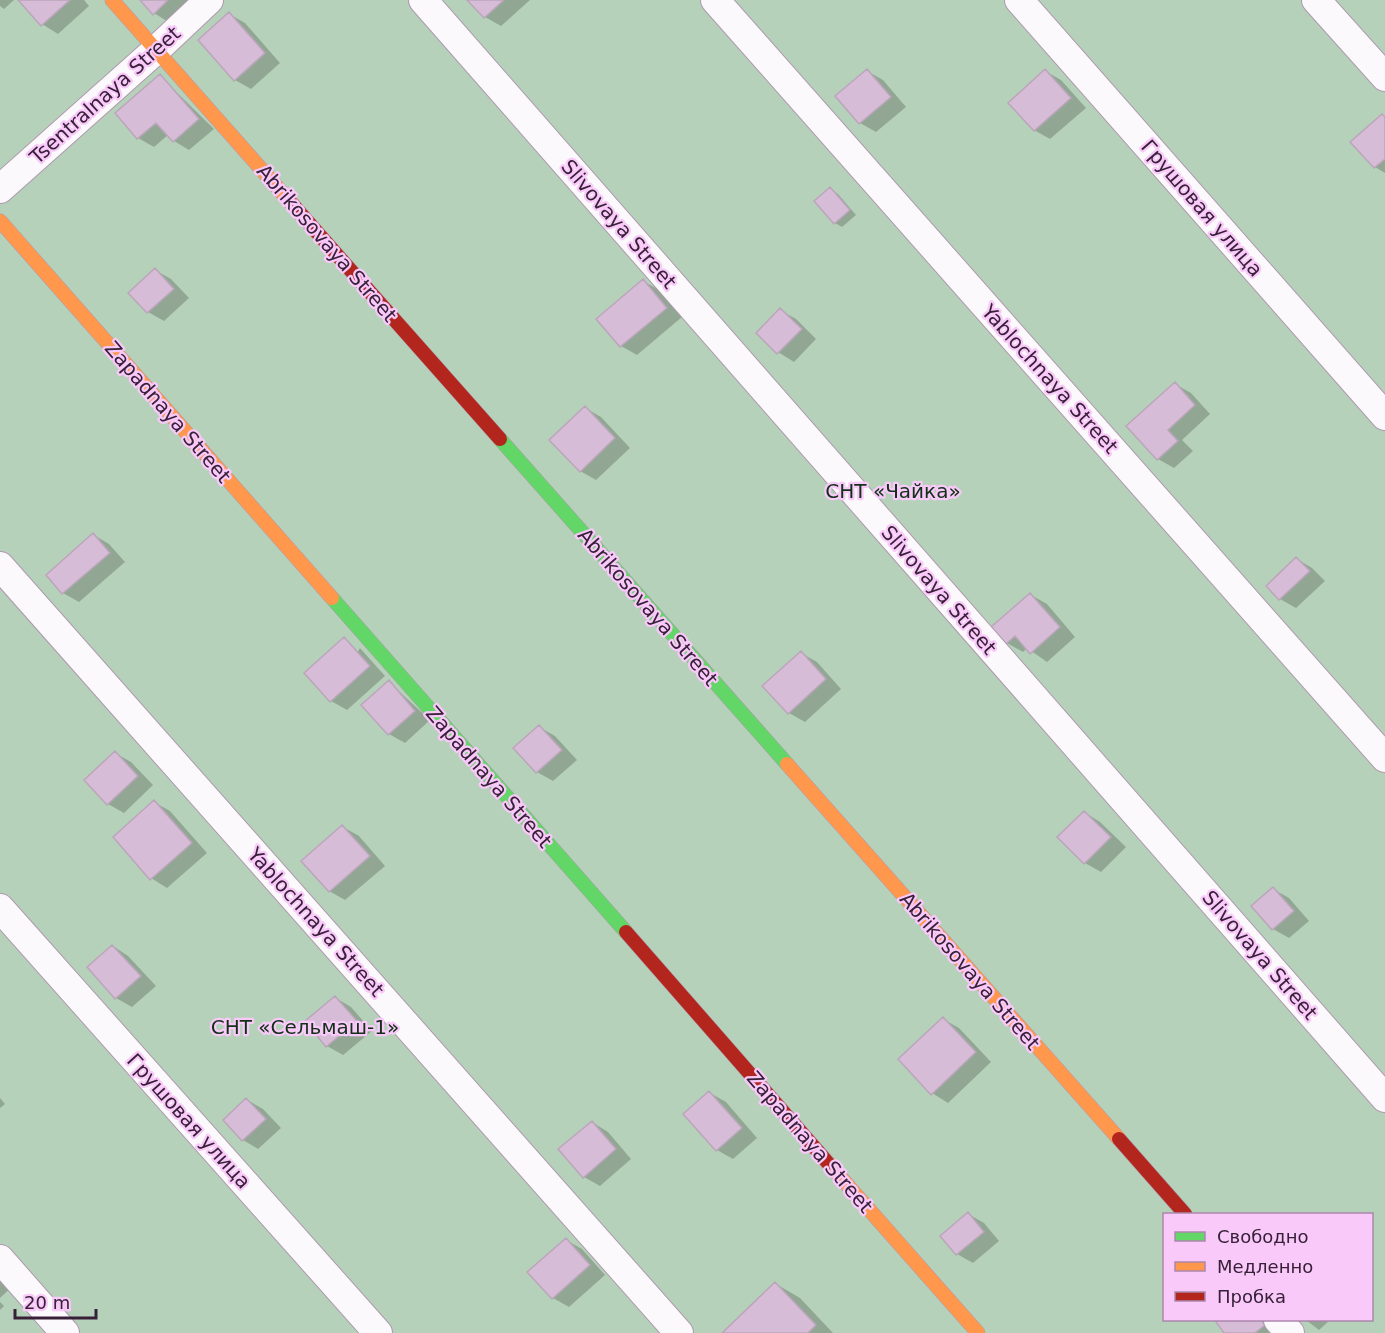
<svg xmlns="http://www.w3.org/2000/svg" width="1385" height="1333" viewBox="0 0 1385 1333" font-family="'DejaVu Sans',sans-serif">
  <style>
    .green { fill: #b6d1ba; fill-rule: evenodd }
    .shadow { fill: #0003 }
    .building { fill: #d6bcd6; stroke: #bba5bb; stroke-width: 1.5 }
    .lines { fill: none; stroke-linecap: round; stroke-linejoin: round }
    .street-casing { stroke: #af99af; stroke-width: 30 }
    .fast-casing { stroke: #af99af; stroke-width: 15 }
    .slow-casing { stroke: #af99af; stroke-width: 15 }
    .jam-casing { stroke: #af99af; stroke-width: 15 }
    .street { stroke: #fcf9fc; stroke-width: 28 }
    .fast { stroke: #63d668; stroke-width: 14 }
    .slow { stroke: #ff974d; stroke-width: 14 }
    .jam { stroke: #b3261e; stroke-width: 14 }
    .labels { text-anchor: middle; stroke-width: 4.5; stroke-linejoin: round; paint-order: stroke }
    .street-label { font-size: 20px; fill: #382138; stroke: #f9c9f9 }
    .park-label { font-size: 20px; fill: #103115; stroke: #f9c9f9 }
  </style>
  <rect width="100%" height="100%" fill="#eed4ee"/>
  <path class="green" d="M0,0H1385V1333H0ZM1164,1214H1372V1320H1164Z"/>
  <path class="shadow" d="M0,0H14L4,9L0,6Z
    M21,0H84L89,6L58,34L42,24Z
    M142,0H189L170,23L154,13Z
    M469,0H530L501,26L485,17Z
    M229,14L245,23L280,63L251,89L235,80Z
    M867,71L883,80L906,107L876,132L860,123Z
    M1045,71L1061,80L1086,108L1050,139L1034,130Z
    M160,76L214,129L189,150L174,141L168,135L154,147L138,138L117,113Z
    M1385,117V173L1375,167Z
    M830,189L838,194L856,215L842,227L835,223Z
    M155,270L171,279L189,298L164,321L148,312Z
    M643,281L659,290L682,317L637,355L621,346Z
    M780,310L796,319L816,339L794,362L778,352Z
    M1175,384L1191,393L1210,414L1182,440L1193,451L1174,468L1158,459L1128,426Z
    M585,408L601,417L630,448L596,480L580,471Z
    M94,535L109,544L125,562L79,602L63,593L48,575Z
    M1297,559L1312,568L1325,581L1296,608L1280,599Z
    M1031,595L1047,604L1075,637L1047,662L1027,648L1023,652L1007,643Z
    M360,648L385,676L347,710L331,701Z
    M801,653L817,662L841,689L805,722L789,713Z
    M389,682L430,720L405,743L389,734Z
    M539,727L555,736L577,760L553,781L537,772Z
    M115,753L131,762L153,785L124,813L108,804Z
    M154,802L170,811L207,853L167,888L151,878Z
    M1084,812L1100,822L1126,847L1101,872L1085,863Z
    M343,827L359,836L385,866L345,900L329,891Z
    M1273,889L1289,898L1309,921L1289,938L1273,929Z
    M113,946L128,956L156,986L132,1007L116,998Z
    M336,998L351,1007L372,1031L343,1055L327,1046Z
    M943,1019L959,1028L991,1062L948,1103L932,1093Z
    M710,1093L726,1102L757,1138L733,1159L717,1150Z
    M0,1098L5,1104L0,1108Z
    M247,1100L263,1109L281,1128L258,1149L243,1140Z
    M592,1122L608,1132L631,1159L600,1186L584,1177Z
    M968,1214L984,1223L999,1241L973,1263L957,1254L942,1236Z
    M566,1240L582,1249L605,1275L569,1307L553,1298Z
    M0,1265L18,1281L0,1298Z
    M776,1284L800,1298L833,1333H724Z
    M0,1302L4,1306L0,1310Z
    M1221,1320H1269L1279,1333H1226L1218,1322Z
    M1306,1320H1330L1319,1330Z"/>
  <path class="building" d="M18,0H70L41,26Z
    M140,0H168L153,15Z
    M467,0H504L484,18Z
    M229,12L265,53L234,81L198,40Z
    M867,69L891,97L859,124L835,96Z
    M1045,69L1071,98L1034,131L1008,103Z
    M160,74L199,119L173,142L156,123L137,139L115,113Z
    M1382,114L1385,117V159L1374,168L1350,142Z
    M830,187L850,210L834,224L814,201Z
    M155,268L174,289L147,313L128,293Z
    M643,279L667,308L620,347L596,319Z
    M780,308L802,329L777,354L756,333Z
    M1175,382L1195,405L1168,430L1178,441L1157,460L1126,426Z
    M585,406L615,438L580,472L549,440Z
    M93,533L110,553L62,594L46,575Z
    M1296,557L1310,571L1279,600L1266,586Z
    M1030,593L1060,627L1030,654L1015,636L1006,644L991,627Z
    M344,637L370,666L330,702L304,673Z
    M801,651L826,679L788,714L762,686Z
    M389,680L415,711L388,735L361,705Z
    M539,725L562,750L536,773L513,748Z
    M115,751L138,776L107,805L84,780Z
    M154,800L192,843L150,880L113,837Z
    M1084,811L1111,837L1084,864L1057,837Z
    M342,825L370,856L329,892L301,861Z
    M1273,887L1294,911L1272,930L1251,906Z
    M112,945L141,976L115,999L87,967Z
    M335,996L357,1021L326,1047L305,1021Z
    M943,1017L976,1052L931,1095L898,1059Z
    M709,1091L742,1128L716,1151L683,1114Z
    M246,1098L266,1119L242,1141L223,1120Z
    M592,1121L616,1149L583,1178L558,1149Z
    M968,1212L984,1232L956,1255L940,1236Z
    M566,1238L590,1265L552,1299L527,1272Z
    M775,1282L816,1325L808,1333H722Z
    M1219,1320H1261L1265,1325L1255,1333H1224L1216,1322Z"/>
  <g class="lines">
    <defs>
      <path id="street" d="M423,0L1385,1098
        M715,0L1385,758
        M1019,0L1385,416
        M1316,0L1385,77
        M0,189L156,50L209,0
        M0,566L679,1333
        M0,908L378,1333
        M0,1259L65,1333
        M1278,1320L1290,1333"/>
      <path id="fast" d="M500,439L787,764
        M332,598L626,932"/>
      <path id="slow" d="M112,0L292,204
        M0,221L332,598
        M787,764L1119,1139
        M828,1163L978,1333"/>
      <path id="jam" d="M292,204L500,439
        M626,932L828,1163
        M1119,1139L1185,1214"/>
    </defs>
    <use href="#street" class="street-casing"/>
    <use href="#fast" class="fast-casing"/>
    <use href="#slow" class="slow-casing"/>
    <use href="#jam" class="jam-casing"/>
    <use href="#street" class="street"/>
    <use href="#fast" class="fast"/>
    <use href="#slow" class="slow"/>
    <use href="#jam" class="jam"/>
  </g>
  <g class="labels">
    <g class="street-label">
      <text transform="translate(105 95) rotate(-42)" y="7">Tsentralnaya Street</text>
      <text transform="translate(1202 208) rotate(49)" y="7">Грушовая улица</text>
      <text transform="translate(619 224) rotate(49)" y="7">Slivovaya Street</text>
      <text transform="translate(327 243) rotate(49)" y="7">Abrikosovaya Street</text>
      <text transform="translate(1050 379) rotate(48)" y="7">Yablochnaya Street</text>
      <text transform="translate(168 412) rotate(49)" y="7">Zapadnaya Street</text>
      <text transform="translate(939 590) rotate(49)" y="7">Slivovaya Street</text>
      <text transform="translate(648 607) rotate(49)" y="7">Abrikosovaya Street</text>
      <text transform="translate(489 777) rotate(49)" y="7">Zapadnaya Street</text>
      <text transform="translate(316 922) rotate(48)" y="7">Yablochnaya Street</text>
      <text transform="translate(1260 955) rotate(49)" y="7">Slivovaya Street</text>
      <text transform="translate(970 971) rotate(49)" y="7">Abrikosovaya Street</text>
      <text transform="translate(189 1121) rotate(48)" y="7">Грушовая улица</text>
      <text transform="translate(810 1142) rotate(49)" y="7">Zapadnaya Street</text>
    </g>
    <g class="park-label">
      <text x="893" y="498">СНТ «Чайка»</text>
      <text x="305" y="1034">СНТ «Сельмаш-1»</text>
    </g>
  </g>
  <rect x="1163" y="1213" width="210" height="108" fill="#f9c9f9" stroke="#ac86ac" stroke-width="1.5"/>
  <rect x="1175" y="1232" width="30" height="9" fill="#63d668" stroke="#ac86ac" stroke-width="1.5"/>
  <text x="1217" y="1243" font-size="18" fill="#382138">Свободно</text>
  <rect x="1175" y="1262" width="30" height="9" fill="#ff974d" stroke="#ac86ac" stroke-width="1.5"/>
  <text x="1217" y="1273" font-size="18" fill="#382138">Медленно</text>
  <rect x="1175" y="1292" width="30" height="9" fill="#b3261e" stroke="#ac86ac" stroke-width="1.5"/>
  <text x="1217" y="1303" font-size="18" fill="#382138">Пробка</text>
  <path d="M15 1309v9h81v-9" fill="none" stroke="#382138" stroke-width="3"/>
  <text x="24" y="1309" font-size="18" fill="#382138" stroke="#f9c9f9" stroke-width="4.5" paint-order="stroke">20 m</text>
</svg>
